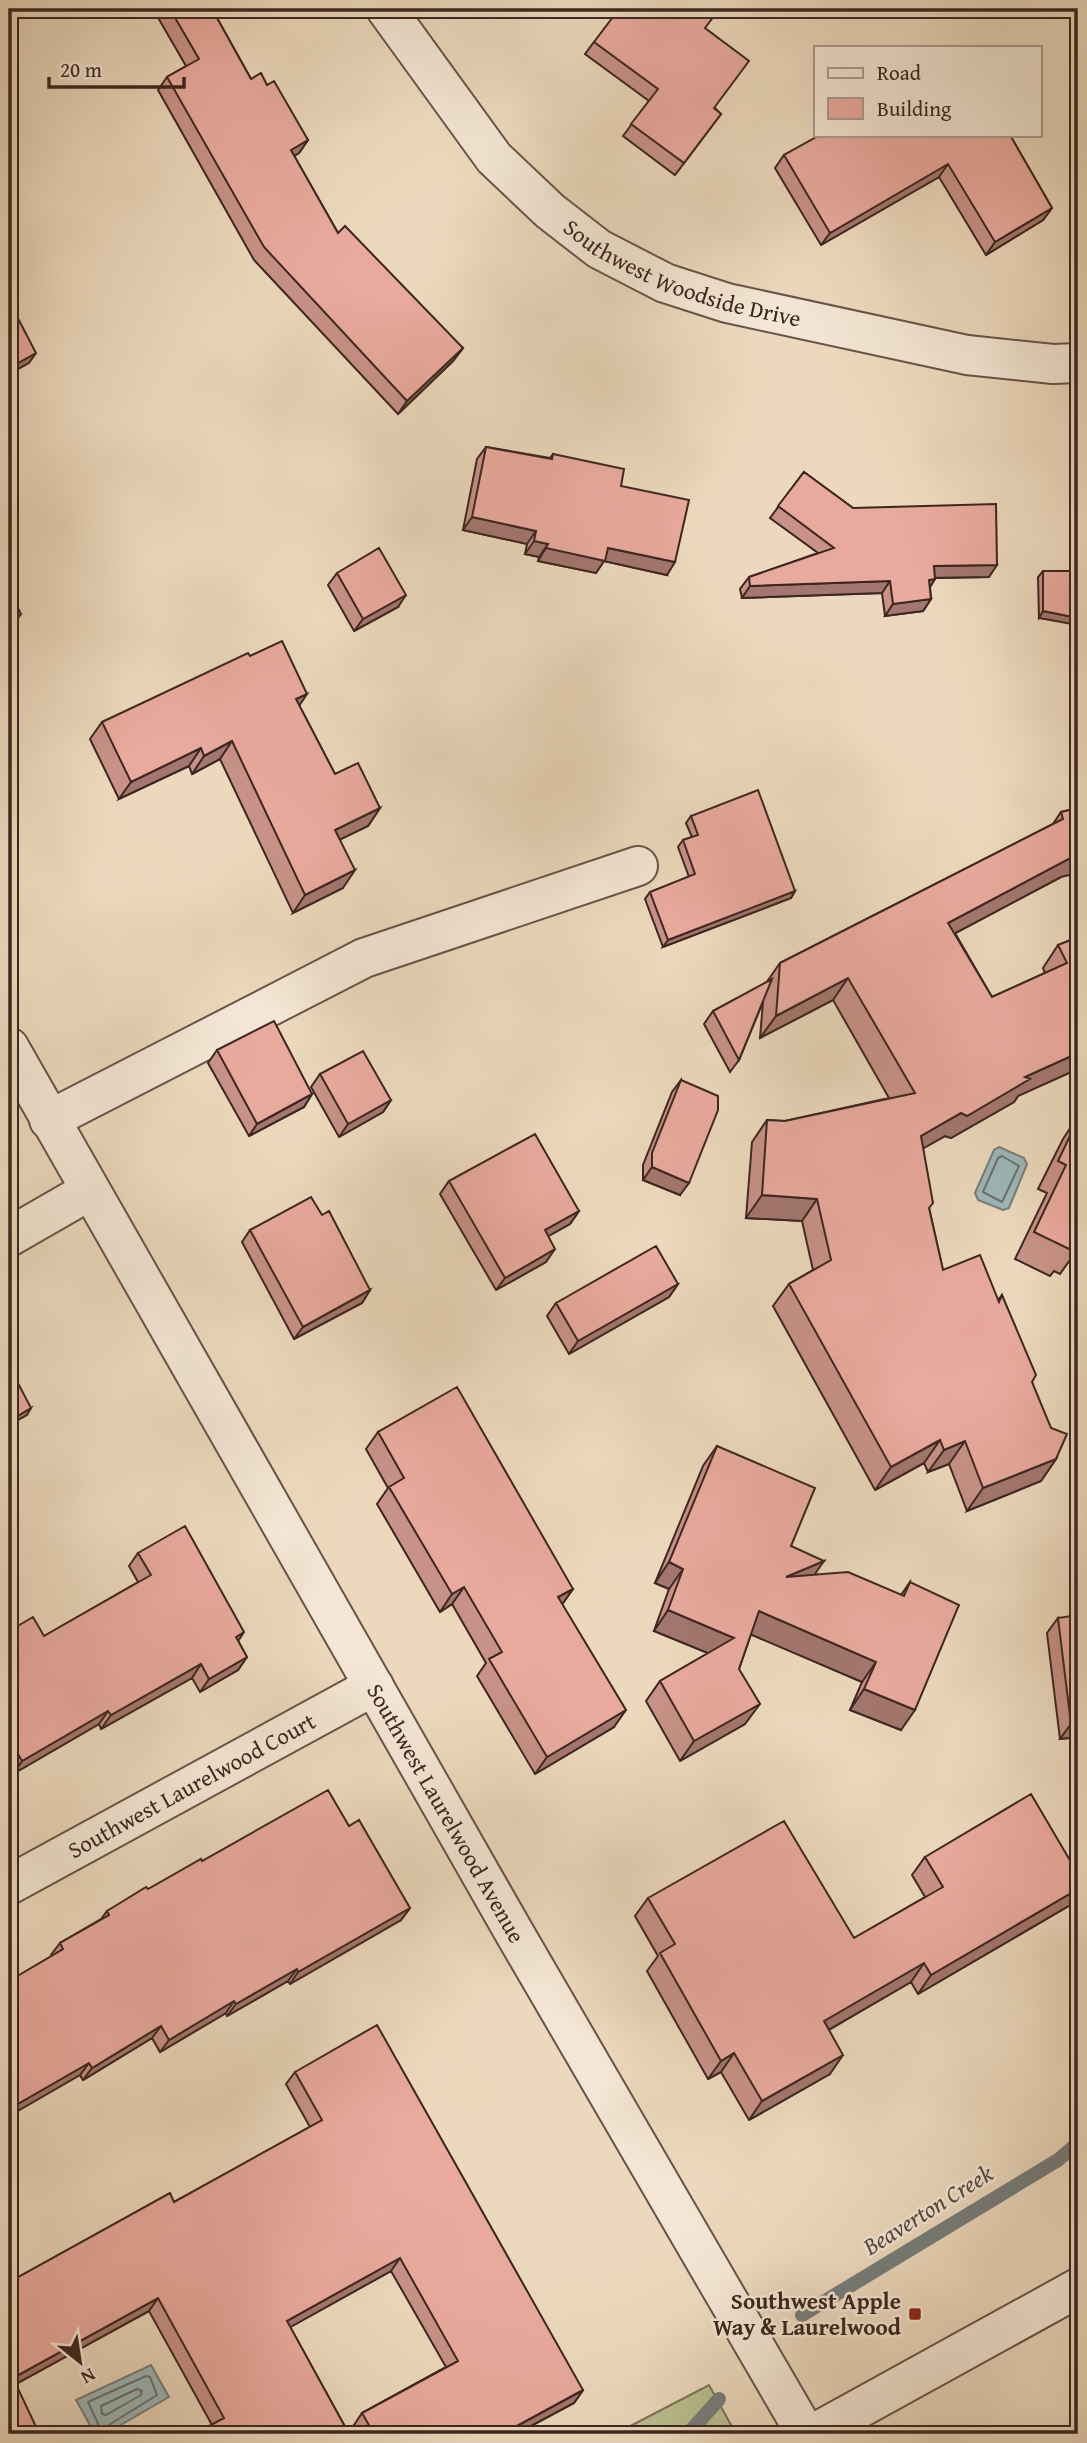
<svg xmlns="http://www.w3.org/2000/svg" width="1087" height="2443" viewBox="0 0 1087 2443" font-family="'Gentium Book Plus',serif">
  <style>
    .green { fill: #b9bf90; stroke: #7a7358; stroke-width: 2 }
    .water { fill: #9cb8ba; stroke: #767e7c; stroke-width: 2 }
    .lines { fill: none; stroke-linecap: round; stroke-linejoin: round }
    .shore { stroke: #6c706d; stroke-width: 2 }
    .stream { stroke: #767e7c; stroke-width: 14 }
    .minor-casing { stroke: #685447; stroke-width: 42 }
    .minor { stroke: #f3e6d4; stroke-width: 38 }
    .wall { fill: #c89288; stroke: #3c2720; stroke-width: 2 }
    .shaded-wall { fill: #a3776f; stroke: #3c2720; stroke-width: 2 }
    .building { fill: #e9aa9e; stroke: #3c2720; stroke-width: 2 }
    .poi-dot { fill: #8f2418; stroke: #f3e6d4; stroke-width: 2.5 }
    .labels { text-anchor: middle; stroke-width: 5; stroke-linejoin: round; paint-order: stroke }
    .street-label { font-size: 23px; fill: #3c2720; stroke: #f3e6d4 }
    .poi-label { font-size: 23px; font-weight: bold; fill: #3c2720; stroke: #f3e6d4; text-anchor: end }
    .water-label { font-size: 24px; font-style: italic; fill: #544b46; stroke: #f3e6d4 }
  </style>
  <rect width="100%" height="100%" fill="#ecd9bd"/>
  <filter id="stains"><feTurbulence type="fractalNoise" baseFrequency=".00286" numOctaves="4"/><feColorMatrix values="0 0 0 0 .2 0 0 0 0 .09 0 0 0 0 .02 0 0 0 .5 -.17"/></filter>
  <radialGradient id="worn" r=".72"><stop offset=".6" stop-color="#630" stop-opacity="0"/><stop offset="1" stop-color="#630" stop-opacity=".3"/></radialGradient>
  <path class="green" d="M709,2385L736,2434H615Z"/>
  <path class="water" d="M999,1147L1024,1158L1027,1164L1009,1208L1003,1210L978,1200L975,1193L994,1150Z
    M151,2365L169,2397L105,2434H95L76,2400Z"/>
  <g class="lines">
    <path class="shore" d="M1002,1156L1019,1166L1002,1202L983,1192L998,1158Z
      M146,2376L150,2377L157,2395L104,2428H100L88,2402Z
      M137,2389L142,2391L141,2395L106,2415L102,2414L101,2406Z"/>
    <path class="stream" d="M802,2315L1058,2160L1078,2143
      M688,2434L719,2399"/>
    <defs>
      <g id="minor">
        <path id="s1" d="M386,9L494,158L550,211L599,249L665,283L727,303L967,355L1053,364L1078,363"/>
        <path id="s2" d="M9,1047L515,1934L806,2434"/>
        <path d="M49,1120L364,958L638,866"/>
        <path d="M9,1237L89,1191"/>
        <path id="s3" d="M9,1885L374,1686"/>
        <path d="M813,2434L1078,2288"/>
      </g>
    </defs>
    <use href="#minor" class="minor-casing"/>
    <use href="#minor" class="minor"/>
  </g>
  <path class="wall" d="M153,9H212L251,79L267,85L308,140L299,153L294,156L338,233L463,348L453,361L398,414L254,260L158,90L167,77L186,66Z
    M705,28L715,108L721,114L675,175L623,136L649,101L585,54L594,42Z
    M1010,135L1052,208L1043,220L986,255L939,177L821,245L775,168L784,155Z
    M486,447L550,458L553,454L621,486L667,575L604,561L596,573L538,561L539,557L525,554L527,544L463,530L477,459Z
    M804,472L853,508L989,577L935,578L930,587L931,599L923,611L885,616L882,593L742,598L740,589L749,577L818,553L770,518Z
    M1043,571H1078L1039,618L1038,577Z
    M337,573L398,607L354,631L328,585Z
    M250,656L299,705L335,774L380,808L368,826L340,839L343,888L293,913L220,759L192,774L189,766L119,799L90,739L102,722Z
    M1078,808L1061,877L955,933L992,997L1045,973L1043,968L1058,945L1078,937L1018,1096L1014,1102L951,1138L945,1136L923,1148L929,1208L943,1270L998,1300L1002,1295L1032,1382L1056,1459L1041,1481L967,1511L949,1464L928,1472L924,1463L875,1490L773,1306L789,1284L813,1270L802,1221L746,1218L752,1142L767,1120L785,1121L889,1098L833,1000L760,1038L763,1002L739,1060L730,1072L704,1024L713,1011L766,983L780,963L1053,824L1061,812Z
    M691,816L795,891L791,898L663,947L645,899L650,892L689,877L678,847L683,840L692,837L686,823Z
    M217,1050L312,1094L304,1107L249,1136L208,1063Z
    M320,1074L391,1100L383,1112L339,1137L311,1087Z
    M681,1080L680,1195L643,1180V1165L672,1092Z
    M1078,1116V1251L1077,1250L1060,1274L1054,1271L1050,1276L1015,1259L1047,1193L1038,1189L1063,1139Z
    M449,1181L579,1211L570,1224L548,1236L546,1262L496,1290L440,1194Z
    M322,1215L370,1290L362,1303L294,1339L242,1242L250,1230Z
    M678,1284L669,1297L569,1354L547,1316L556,1303Z
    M378,1432L573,1589L562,1604L614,1727L535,1774L477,1676L486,1663L452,1604L440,1612L377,1504L388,1488L366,1449Z
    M717,1446L791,1546L814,1574L901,1595L910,1582L901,1730L850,1710L862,1682L751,1634L739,1669L745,1724L680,1761L646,1701L660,1681L708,1653L654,1631L669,1589L655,1583L703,1466Z
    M138,1553L238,1641L247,1657L238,1670L200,1692L192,1678L101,1729L99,1724L13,1774L9,1768V1631L44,1636L138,1582L129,1566Z
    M1058,1618L1078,1737L1060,1739L1047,1633Z
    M349,1826L410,1908L401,1920L290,1984L288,1981L227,2016L226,2013L160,2052L152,2038L83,2080L80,2075L51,1955L60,1943L101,1919L107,1911L202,1861Z
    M925,1857L1072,1904L918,1994L911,1982L829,2030L830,2074L749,2120L721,2072L708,2079L647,1971L658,1956L635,1916L648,1898L854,1938L925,1897L912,1875Z
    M295,2072L583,2390L574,2403L516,2434H359L354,2425L362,2413L446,2367L391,2271L290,2327L349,2434L212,2425L149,2311L15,2384L9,2434V2282L174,2202L310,2127L286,2084Z"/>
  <path class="shaded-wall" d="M308,140L299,153L282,163L291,150Z
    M948,164L939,177L821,245L830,233Z
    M1052,208L1043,220L986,255L995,242Z
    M463,348L453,361L398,414L407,401Z
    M36,353L29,363L9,374V368Z
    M472,517L536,531L527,544L463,530Z
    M534,541L548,544L539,557L525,554Z
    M546,548H608L675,562L667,575L604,561L596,573L538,561Z
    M997,565L989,577L926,578L934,566Z
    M935,579L927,592L929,580Z
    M890,581L882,593L742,598L750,586Z
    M406,595L398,607L354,631L363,619Z
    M931,599L923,611L885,616L893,604Z
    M1043,611L1078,618V625L1039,618Z
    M21,614L14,624L9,628V622Z
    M307,694L295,712L296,699Z
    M232,741L220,759L192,774L204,756Z
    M201,748L189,766L119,799L131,782Z
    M380,808L368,826L323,848L335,830Z
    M1078,854V873L1061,877L933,945L948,923Z
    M355,870L343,888L293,913L305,895Z
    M795,891L791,898L663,947L668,940Z
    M848,978L833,1000L760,1038L776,1016Z
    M1078,1053V1069L1018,1096L1014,1102L951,1138L945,1136L905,1159L921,1136L1025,1077Z
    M312,1094L304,1107L249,1136L257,1124Z
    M391,1100L383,1112L339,1137L348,1124Z
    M652,1167L689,1183L680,1195L643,1180Z
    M762,1195L817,1199L802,1221L746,1218Z
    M579,1211L570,1224L536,1243L545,1230Z
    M555,1249L546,1262L496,1290L505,1278Z
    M678,1284L669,1297L569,1354L578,1341Z
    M370,1290L362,1303L294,1339L303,1327Z
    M31,1408L27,1415L9,1425V1421Z
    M940,1440L924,1463L875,1490L891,1467Z
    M965,1441L949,1464L928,1472L944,1450Z
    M1056,1459L1041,1481L967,1511L983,1488Z
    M824,1561L810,1581L786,1577Z
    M669,1562L683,1569L669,1589L655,1583Z
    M464,1587L452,1604L440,1612L452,1594Z
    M573,1589L561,1606L558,1597Z
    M668,1610L734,1638L720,1658L654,1631Z
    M759,1611L876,1662L862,1682L745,1632Z
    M244,1632L235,1646L236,1637Z
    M247,1657L238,1670L200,1692L209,1679Z
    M201,1664L192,1678L101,1729L111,1715Z
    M864,1689L915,1710L901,1730L850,1710Z
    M760,1704L745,1724L680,1761L694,1741Z
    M626,1710L614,1727L535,1774L547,1757Z
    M108,1711L99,1724L13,1774L22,1761Z
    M1078,1723V1737L1060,1739L1071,1724Z
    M1078,1889V1895L1072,1904L918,1994L931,1975Z
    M410,1908L401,1920L290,1984L298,1972Z
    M924,1963L911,1982L811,2040L824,2021Z
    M297,1969L288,1981L227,2016L236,2004Z
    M234,2001L226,2013L160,2052L169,2040Z
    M161,2026L152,2038L83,2080L92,2068Z
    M734,2053L721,2072L708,2079L721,2061Z
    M843,2055L830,2074L749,2120L762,2101Z
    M89,2063L80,2075L9,2116V2109Z
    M400,2258L391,2271L278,2334L287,2321Z
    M158,2298L149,2311L9,2388L13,2378Z
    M583,2390L574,2403L516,2434H502Z"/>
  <path class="building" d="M170,9H212L251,79L261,73L267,85L274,81L308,140L291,150L338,233L345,226L463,348L407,401L264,247L167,77L199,59Z
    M619,9H712L717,12L705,28L749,61L714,108L721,114L684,163L631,124L658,89L594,42Z
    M820,135H1010L1052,208L995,242L948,164L830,233L784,155Z
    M9,301L36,353L9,368Z
    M486,447L552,459L553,454L624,469L621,486L689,500L675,562L608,548L605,561L546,548L548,544L534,541L536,531L472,517Z
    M804,472L853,508L996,504L997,565L934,566L935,579L929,580L931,599L893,604L890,581L750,586L749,577L834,548L778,506Z
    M379,548L406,595L363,619L337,573Z
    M1043,571H1078V618L1043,611Z
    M9,591L21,614L9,622Z
    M282,641L307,694L296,699L335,774L358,763L380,808L335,830L355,870L305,895L232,741L204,756L201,748L131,782L102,722L248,653L250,656Z
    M758,790L795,891L668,940L650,892L695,874L683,840L698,835L691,816Z
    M1078,808V854L948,923L992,997L1067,963L1058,945L1078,937V1053L1025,1077L1030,1079L967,1116L961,1113L921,1136L933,1203L929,1208L943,1270L980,1255L999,1302L1002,1295L1036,1375L1032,1382L1051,1428L1067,1434L1056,1459L983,1488L965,1441L944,1450L940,1440L891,1467L789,1284L831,1260L817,1199L762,1195L767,1120L785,1121L915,1093L848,978L776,1016L780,963L1063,819L1061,812Z
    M772,979L739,1060L713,1011Z
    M274,1021L312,1094L257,1124L217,1050Z
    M363,1051L391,1100L348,1124L320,1074Z
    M681,1080L718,1096V1110L689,1183L652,1167V1153Z
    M1078,1119V1247L1072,1244L1069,1249L1034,1232L1066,1165L1058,1161Z
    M535,1134L579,1211L545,1230L555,1249L505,1278L449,1181Z
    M311,1197L322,1215L329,1211L370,1290L303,1327L250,1230Z
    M656,1246L678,1284L578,1341L556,1303Z
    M9,1366L31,1408L9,1421Z
    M457,1387L573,1589L558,1597L626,1710L547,1757L489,1659L502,1652L464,1587L452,1594L389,1487L404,1478L378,1432Z
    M717,1446L815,1488L791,1546L824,1561L786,1577L848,1572L904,1596L910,1582L959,1605L915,1710L864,1689L876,1662L759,1611L739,1669L760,1704L694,1741L660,1681L734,1638L668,1610L683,1569L669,1562Z
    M185,1526L244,1632L236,1637L247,1657L209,1679L201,1664L111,1715L108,1711L22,1761L12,1744L9,1747V1631L33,1617L44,1636L151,1575L138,1553Z
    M1078,1615V1723L1071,1724L1058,1618Z
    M328,1790L349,1826L359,1820L410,1908L298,1972L297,1969L236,2004L234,2001L169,2040L161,2026L92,2068L89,2063L9,2109V1981L63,1949L60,1943L109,1915L107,1911L146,1887L148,1889L201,1859L202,1861Z
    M1031,1794L1078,1874V1889L931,1975L924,1963L824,2021L843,2055L762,2101L734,2053L721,2061L660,1953L675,1944L648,1898L784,1821L854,1938L943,1887L925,1857Z
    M377,2025L583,2390L502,2434H374L362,2413L458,2361L400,2258L287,2321L349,2434H194L224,2418L158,2298L13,2378L39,2433L35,2434H9V2282L170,2193L174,2202L322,2120L295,2072Z"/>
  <rect class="poi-dot" x="908" y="2307" width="14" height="14" rx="3.5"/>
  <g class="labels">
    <g class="street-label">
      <text dy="8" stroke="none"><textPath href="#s1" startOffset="410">Southwest Woodside Drive</textPath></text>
      <text dy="8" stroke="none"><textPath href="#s3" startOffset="208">Southwest Laurelwood Court</textPath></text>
      <text dy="8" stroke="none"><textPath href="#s2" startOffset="882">Southwest Laurelwood Avenue</textPath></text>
    </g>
    <g class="poi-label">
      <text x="901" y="2309">Southwest Apple<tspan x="901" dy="26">Way &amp; Laurelwood</tspan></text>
    </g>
    <g class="water-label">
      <text transform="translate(928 2210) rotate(-32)" y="8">Beaverton Creek</text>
    </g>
  </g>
  <rect width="1087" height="2443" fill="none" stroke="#ecd9bd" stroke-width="35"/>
  <rect x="10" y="10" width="1066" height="2422" fill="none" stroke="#3c2720" stroke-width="3.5"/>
  <rect x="18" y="18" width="1052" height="2408" fill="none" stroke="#3c2720" stroke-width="2"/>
  <rect x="814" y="46" width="228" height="91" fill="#f3e6d4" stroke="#aa9a8c" stroke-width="2"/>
  <rect x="828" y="68" width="35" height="10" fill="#f3e6d4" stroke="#aa9a8c" stroke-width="2"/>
  <text x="877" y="80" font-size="21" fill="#3c2720">Road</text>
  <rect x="828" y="98" width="35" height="21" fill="#e9aa9e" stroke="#aa9a8c" stroke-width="2"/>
  <text x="877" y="116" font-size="21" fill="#3c2720">Building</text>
  <g transform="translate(80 2362) rotate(150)" stroke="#f3e6d4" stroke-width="5" paint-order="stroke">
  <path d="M0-5L12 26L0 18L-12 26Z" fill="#3c2720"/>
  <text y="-10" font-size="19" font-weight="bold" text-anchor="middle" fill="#3c2720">N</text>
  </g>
  <path d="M49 77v10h135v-10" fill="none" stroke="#3c2720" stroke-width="3.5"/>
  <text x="60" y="77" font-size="21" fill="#3c2720" stroke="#f3e6d4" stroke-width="5" paint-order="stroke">20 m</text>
  <rect width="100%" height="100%" filter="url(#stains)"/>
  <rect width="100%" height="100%" fill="url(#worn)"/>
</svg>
